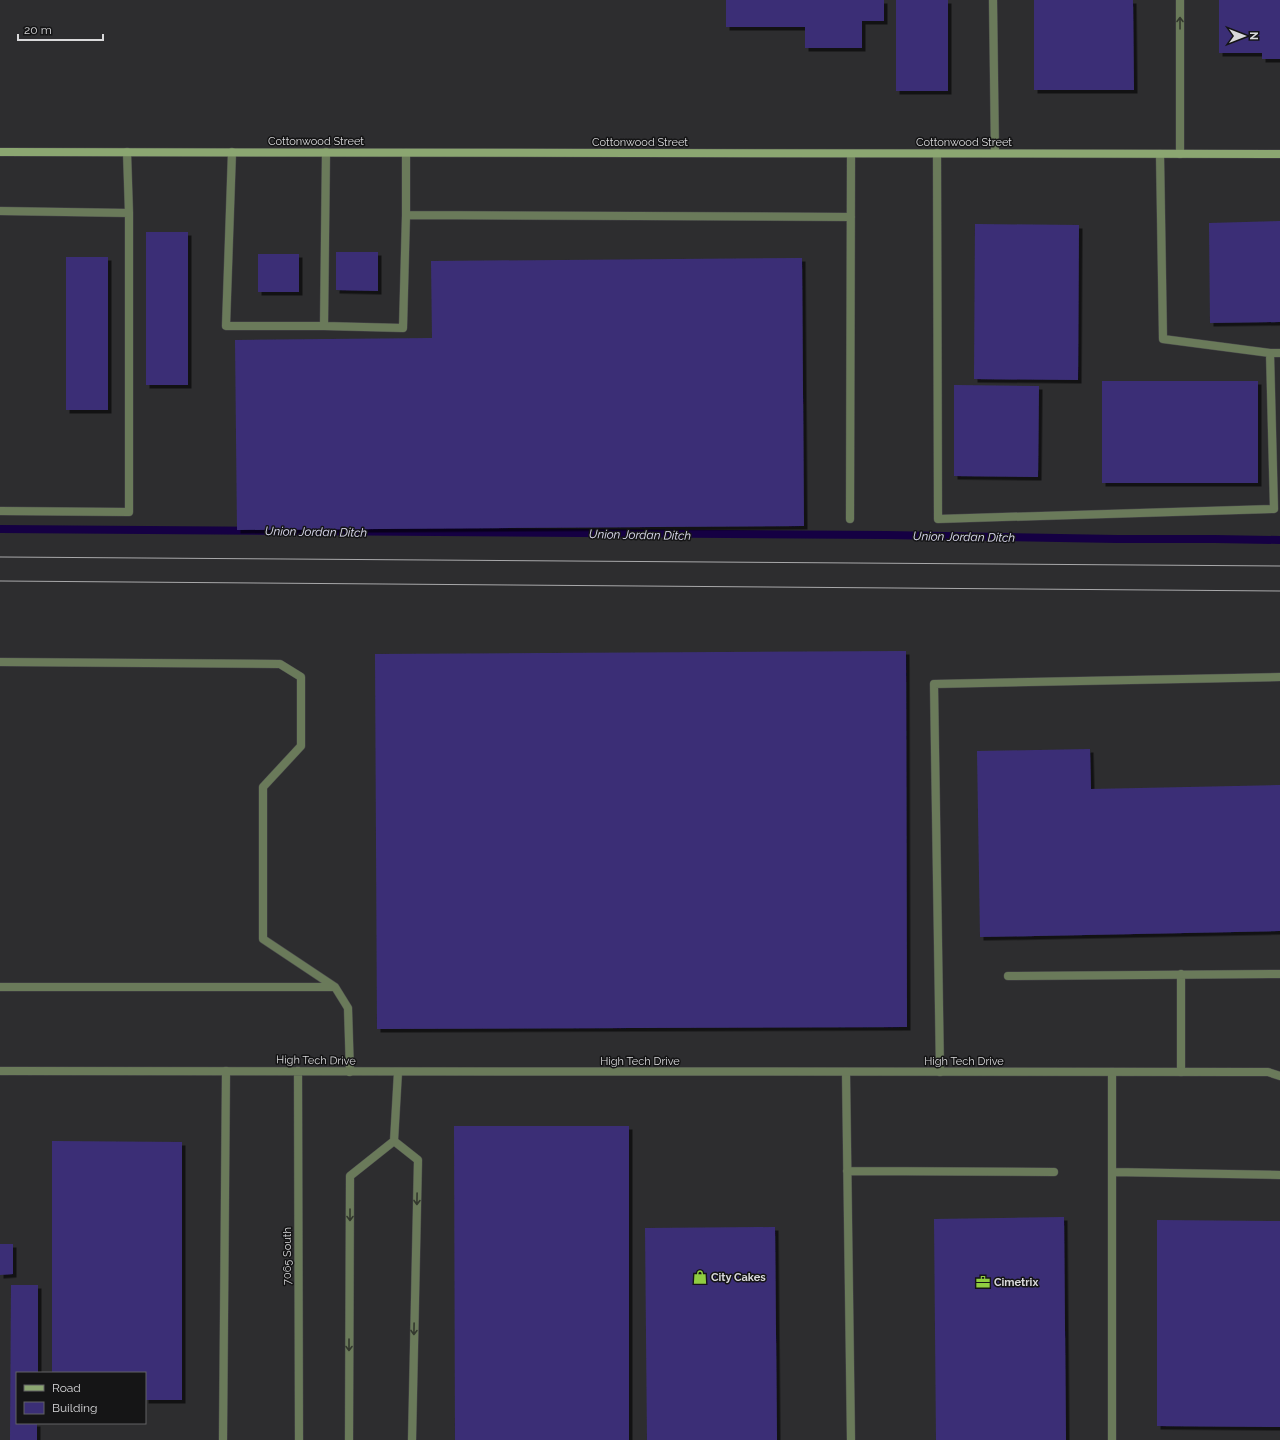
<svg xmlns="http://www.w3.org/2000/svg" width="1280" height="1440" viewBox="0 0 1280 1440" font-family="Raleway,sans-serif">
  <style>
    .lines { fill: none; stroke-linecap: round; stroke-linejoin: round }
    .stream { stroke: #150043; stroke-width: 8 }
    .building { fill: #3b2f76; filter: url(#shadow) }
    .lane-casing { stroke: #49494b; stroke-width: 9 }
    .street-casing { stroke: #49494b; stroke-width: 9 }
    .secondary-casing { stroke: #49494b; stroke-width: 9 }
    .lane { stroke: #6a7a5a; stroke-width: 8 }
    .street { stroke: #6a7a5a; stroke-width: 8 }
    .secondary { stroke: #8ba671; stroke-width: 8 }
    .tram { stroke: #a9a9ab; stroke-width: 1 }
    .oneway { stroke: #33382e }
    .labels { text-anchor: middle; stroke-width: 3; stroke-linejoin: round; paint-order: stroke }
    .street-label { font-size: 11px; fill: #d9d9db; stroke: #151516 }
    .poi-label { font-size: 11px; font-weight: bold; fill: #d9d9db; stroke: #151516; text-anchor: start }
    .water-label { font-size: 12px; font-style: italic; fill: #e0dff5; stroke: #151516 }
  </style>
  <defs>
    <filter id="shadow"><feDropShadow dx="3.5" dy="3.5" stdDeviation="0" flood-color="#0009"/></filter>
  </defs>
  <rect width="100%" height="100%" fill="#2d2d2f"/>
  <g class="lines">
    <path class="stream" d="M0,529L886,535L1117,539H1215L1280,540"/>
  </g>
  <path class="building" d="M726,0H884V21H862V48H805V27H726Z
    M896,0H948V91H896Z
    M1034,0H1133L1134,90H1034Z
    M1219,0H1280V59H1262V53H1219Z
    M1280,221V322L1210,323L1209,223Z
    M975,224L1079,225L1078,380L974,379Z
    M146,232H188V385H146Z
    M336,252H378V291L336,290Z
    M258,254H299V292H258Z
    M66,257H108V410H66Z
    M802,258L804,526L237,530L235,340L432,338L431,261Z
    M1102,381H1258V483H1102Z
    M954,385L1039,386L1038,477L954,476Z
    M906,651L907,1027L377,1029L375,654Z
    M1090,749L1091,789L1280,785V931L980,937L977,751Z
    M454,1126H629V1440H455Z
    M52,1141L182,1142V1400H145V1373H52Z
    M1064,1217L1066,1440H936L934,1219Z
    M1157,1220L1280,1221V1427L1157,1426Z
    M775,1227L777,1440H647L645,1228Z
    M0,1244H13V1274L0,1275Z
    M11,1285H38V1373H17V1423H37V1440H10Z"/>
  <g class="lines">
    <defs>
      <path id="lane" d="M993,0L995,153
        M1180,0V154
        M232,152L226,326H324L403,328L406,215V153
        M937,153L938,519L1274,509L1270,353H1280
        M1160,154L1163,339L1270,353
        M0,211L129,213
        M406,215L851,217
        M324,326L326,152
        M0,511L129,512V213L127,152
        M850,519L851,154
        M0,662L280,664L301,677V746L263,787V939L335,987L348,1008L350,1072
        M1008,976L1280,974
        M0,987H334
        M398,1072L394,1141L418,1160L412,1440
        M846,1072L851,1440
        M940,1072L934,684L1280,677
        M1181,1072V974
        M847,1171L1054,1172
        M1112,1172L1280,1175
        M223,1440L226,1071
        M349,1440L350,1176L394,1141
        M1112,1440V1072"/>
      <path id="street" d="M0,1071L1254,1072H1268L1280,1076
        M298,1071L299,1440"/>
      <path id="secondary" d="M0,152L1280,154"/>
    </defs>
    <use href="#lane" class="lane-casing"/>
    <use href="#street" class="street-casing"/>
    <use href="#secondary" class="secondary-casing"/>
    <use href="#lane" class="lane"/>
    <use href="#street" class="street"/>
    <use href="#secondary" class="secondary"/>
    <path class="tram" d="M0,557L1280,566
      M0,581L1280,591"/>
  </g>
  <defs><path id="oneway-shaft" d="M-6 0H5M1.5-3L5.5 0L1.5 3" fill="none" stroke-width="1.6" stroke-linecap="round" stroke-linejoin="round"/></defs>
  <g class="oneway">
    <use href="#oneway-shaft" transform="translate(1180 23) rotate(-90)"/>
    <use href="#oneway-shaft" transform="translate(417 1199) rotate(91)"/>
    <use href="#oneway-shaft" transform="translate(350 1215) rotate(90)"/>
    <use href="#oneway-shaft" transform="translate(414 1329) rotate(91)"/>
    <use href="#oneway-shaft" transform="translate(349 1345) rotate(90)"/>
  </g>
  <defs>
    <symbol id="shop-bare" viewBox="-9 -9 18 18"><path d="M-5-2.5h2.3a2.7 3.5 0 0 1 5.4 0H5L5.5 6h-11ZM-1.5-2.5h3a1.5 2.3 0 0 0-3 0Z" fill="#90cd41" stroke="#151516" stroke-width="2.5" paint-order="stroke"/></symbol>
    <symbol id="office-bare" viewBox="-9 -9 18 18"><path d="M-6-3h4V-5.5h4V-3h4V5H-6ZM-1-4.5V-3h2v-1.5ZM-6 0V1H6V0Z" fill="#90cd41" stroke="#151516" stroke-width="2.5" paint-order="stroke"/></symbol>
  </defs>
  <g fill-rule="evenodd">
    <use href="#shop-bare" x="690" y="1267" width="20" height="20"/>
    <use href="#office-bare" x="973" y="1272" width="20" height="20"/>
  </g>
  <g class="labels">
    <g class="street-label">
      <text x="316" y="145">Cottonwood Street</text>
      <text x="640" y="146">Cottonwood Street</text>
      <text x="964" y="146">Cottonwood Street</text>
      <text transform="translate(316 1060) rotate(1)" y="4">High Tech Drive</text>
      <text x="640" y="1065">High Tech Drive</text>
      <text x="964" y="1065">High Tech Drive</text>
      <text transform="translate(287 1256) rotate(-90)" y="4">7065 South</text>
    </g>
    <g class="poi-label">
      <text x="711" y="1281">City Cakes</text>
      <text x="994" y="1286">Cimetrix</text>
    </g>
    <g class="water-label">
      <text transform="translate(316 532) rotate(1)" y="4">Union Jordan Ditch</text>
      <text transform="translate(640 535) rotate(1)" y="4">Union Jordan Ditch</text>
      <text transform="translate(964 537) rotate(1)" y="4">Union Jordan Ditch</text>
    </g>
  </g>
  <rect x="16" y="1372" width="130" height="52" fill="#151516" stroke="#636365"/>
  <rect x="24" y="1385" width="20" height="6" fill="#8ba671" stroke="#636365"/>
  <text x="52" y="1392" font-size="12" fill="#d9d9db">Road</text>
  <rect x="24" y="1402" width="20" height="12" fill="#3b2f76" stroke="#636365"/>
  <text x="52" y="1412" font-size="12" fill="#d9d9db">Building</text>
  <g transform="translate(1244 36) rotate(90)" stroke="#151516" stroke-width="3" paint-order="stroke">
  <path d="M0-3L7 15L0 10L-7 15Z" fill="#d9d9db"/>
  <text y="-6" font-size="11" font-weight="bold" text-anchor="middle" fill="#d9d9db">N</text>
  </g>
  <path d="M18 34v6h85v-6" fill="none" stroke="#d9d9db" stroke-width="2"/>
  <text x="24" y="34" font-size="12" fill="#d9d9db" stroke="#151516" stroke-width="3" paint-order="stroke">20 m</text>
</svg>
